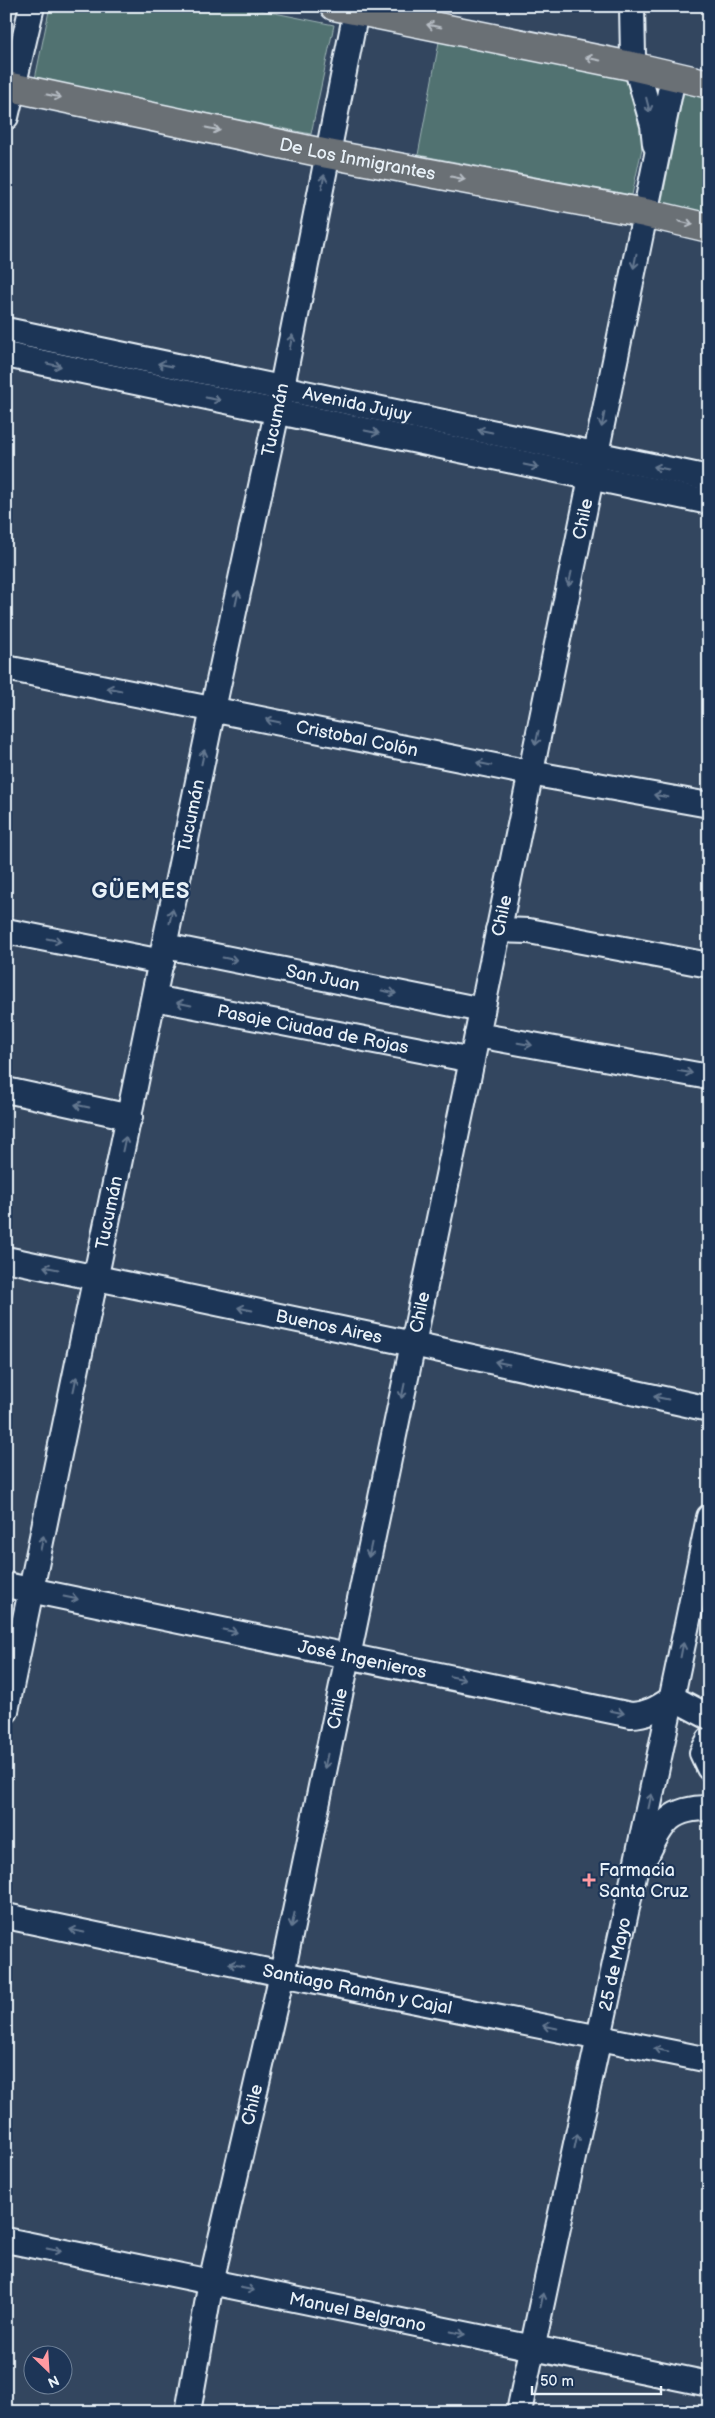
<svg xmlns="http://www.w3.org/2000/svg" width="715" height="2418" viewBox="0 0 715 2418" font-family="'Balsamiq Sans',sans-serif">
  <style>
    .green { fill: #517271; stroke: #9cb2b4 }
    .lines { fill: none; stroke-linecap: round; stroke-linejoin: round }
    .minor-casing { stroke: #e8f1f8; stroke-width: 28 }
    .major-casing { stroke: #e8f1f8; stroke-width: 31 }
    .minor { stroke: #1d3557; stroke-width: 24 }
    .major { stroke: #6b6f75; stroke-width: 28 }
    .oneway { stroke: #b6bdc4 }
    .oneway2 { stroke: #64778f }
    .poi-dot { fill: #ff9aa2; stroke: #1d3557; stroke-width: 2 }
    .labels { text-anchor: middle; stroke-width: 4.5; stroke-linejoin: round; paint-order: stroke }
    .street-label { font-size: 18px; fill: #e8f1f8; stroke: #1d3557 }
    .poi-label { font-size: 18px; fill: #e8f1f8; stroke: #1d3557; text-anchor: start }
    .district-label { font-size: 22px; font-weight: bold; letter-spacing: 1px; fill: #e8f1f8; stroke: #1d3557 }
  </style>
  <rect width="100%" height="100%" fill="#33465f"/>
  <filter id="ink" filterUnits="userSpaceOnUse"><feTurbulence type="fractalNoise" baseFrequency=".02" numOctaves="2"/><feDisplacementMap in="SourceGraphic" scale="10" xChannelSelector="R" yChannelSelector="G"/><feConvolveMatrix kernelMatrix="1 2 1 2 8 2 1 2 1" color-interpolation-filters="sRGB"/></filter>
  <g filter="url(#ink)">
    <path class="green" d="M50,6H240L334,25L311,134L35,79Z
      M439,42L631,77L644,139L632,195L418,155Z
      M684,91L709,94V222L660,210Z"/>
    <g class="lines">
      <defs>
        <g id="minor">
          <path d="M632,6L633,56L653,125L655,144"/>
          <path d="M6,117L32,6"/>
          <path id="s1" d="M6,330L709,478"/>
          <path d="M6,355L709,502"/>
          <path id="s2" d="M6,668L530,773L709,805"/>
          <path d="M498,930L529,931L709,965"/>
          <path d="M6,931L162,962"/>
          <path id="s3" d="M165,946L482,1010"/>
          <path id="s4" d="M154,998L472,1060"/>
          <path d="M477,1035L709,1077"/>
          <path d="M6,1090L130,1117"/>
          <path id="s5" d="M6,1259L413,1344L709,1409"/>
          <path id="s6" d="M6,1585L631,1715C648,1715 659,1707 673,1698"/>
          <path d="M673,1698L709,1717"/>
          <path id="s7" d="M6,1711L213,709L277,412L356,11"/>
          <path d="M709,1740L702,1753L709,1768"/>
          <path d="M647,1854C663,1821 671,1808 709,1808"/>
          <path id="s8" d="M6,1916L282,1974L709,2060"/>
          <path id="s9" d="M6,2240L709,2384"/>
          <path id="s10" d="M188,2412L211,2282L282,1974L472,1060L673,77"/>
          <path id="s11" d="M519,2412C581,2113 649,1816 709,1517"/>
        </g>
        <g id="major">
          <path d="M334,6L636,67L709,84"/>
          <path id="s12" d="M6,86L328,154L645,213L709,228"/>
        </g>
      </defs>
      <use href="#minor" class="minor-casing"/>
      <use href="#major" class="major-casing"/>
      <use href="#minor" class="minor"/>
      <use href="#major" class="major"/>
    </g>
    <defs><path id="oneway-shaft" d="M-6 0H5M1.5-3L5.5 0L1.5 3" fill="none" stroke-width="1.6" stroke-linecap="round" stroke-linejoin="round" transform="scale(1.25)"/></defs>
    <g class="oneway">
      <use href="#oneway-shaft" transform="translate(434 26) rotate(-169)"/>
      <use href="#oneway-shaft" transform="translate(593 59) rotate(-169)"/>
      <use href="#oneway-shaft" transform="translate(54 96) rotate(12)"/>
      <use href="#oneway-shaft" transform="translate(213 129) rotate(12)"/>
      <use href="#oneway-shaft" transform="translate(458 178) rotate(11)"/>
      <use href="#oneway-shaft" transform="translate(686 223) rotate(13)"/>
    </g>
    <g class="oneway2">
      <use href="#oneway-shaft" transform="translate(648 105) rotate(76)"/>
      <use href="#oneway-shaft" transform="translate(323 182) rotate(-79)"/>
      <use href="#oneway-shaft" transform="translate(635 261) rotate(101)"/>
      <use href="#oneway-shaft" transform="translate(291 342) rotate(-79)"/>
      <use href="#oneway-shaft" transform="translate(54 365) rotate(12)"/>
      <use href="#oneway-shaft" transform="translate(165 365) rotate(-168)"/>
      <use href="#oneway-shaft" transform="translate(213 399) rotate(12)"/>
      <use href="#oneway-shaft" transform="translate(603 420) rotate(101)"/>
      <use href="#oneway-shaft" transform="translate(485 431) rotate(-168)"/>
      <use href="#oneway-shaft" transform="translate(372 432) rotate(12)"/>
      <use href="#oneway-shaft" transform="translate(531 466) rotate(12)"/>
      <use href="#oneway-shaft" transform="translate(661 468) rotate(-168)"/>
      <use href="#oneway-shaft" transform="translate(570 579) rotate(102)"/>
      <use href="#oneway-shaft" transform="translate(237 598) rotate(-78)"/>
      <use href="#oneway-shaft" transform="translate(114 689) rotate(-169)"/>
      <use href="#oneway-shaft" transform="translate(273 721) rotate(-169)"/>
      <use href="#oneway-shaft" transform="translate(537 738) rotate(102)"/>
      <use href="#oneway-shaft" transform="translate(203 757) rotate(-78)"/>
      <use href="#oneway-shaft" transform="translate(484 764) rotate(-169)"/>
      <use href="#oneway-shaft" transform="translate(661 796) rotate(-170)"/>
      <use href="#oneway-shaft" transform="translate(171 916) rotate(-78)"/>
      <use href="#oneway-shaft" transform="translate(54 940) rotate(11)"/>
      <use href="#oneway-shaft" transform="translate(230 959) rotate(11)"/>
      <use href="#oneway-shaft" transform="translate(389 992) rotate(11)"/>
      <use href="#oneway-shaft" transform="translate(184 1004) rotate(-169)"/>
      <use href="#oneway-shaft" transform="translate(525 1044) rotate(10)"/>
      <use href="#oneway-shaft" transform="translate(685 1072) rotate(10)"/>
      <use href="#oneway-shaft" transform="translate(82 1106) rotate(-168)"/>
      <use href="#oneway-shaft" transform="translate(124 1144) rotate(-78)"/>
      <use href="#oneway-shaft" transform="translate(51 1268) rotate(-168)"/>
      <use href="#oneway-shaft" transform="translate(245 1309) rotate(-168)"/>
      <use href="#oneway-shaft" transform="translate(502 1363) rotate(-168)"/>
      <use href="#oneway-shaft" transform="translate(75 1384) rotate(-78)"/>
      <use href="#oneway-shaft" transform="translate(403 1391) rotate(102)"/>
      <use href="#oneway-shaft" transform="translate(661 1398) rotate(-168)"/>
      <use href="#oneway-shaft" transform="translate(42 1543) rotate(-78)"/>
      <use href="#oneway-shaft" transform="translate(370 1550) rotate(102)"/>
      <use href="#oneway-shaft" transform="translate(71 1598) rotate(11)"/>
      <use href="#oneway-shaft" transform="translate(230 1631) rotate(11)"/>
      <use href="#oneway-shaft" transform="translate(682 1650) rotate(-79)"/>
      <use href="#oneway-shaft" transform="translate(458 1678) rotate(12)"/>
      <use href="#oneway-shaft" transform="translate(617 1712) rotate(12)"/>
      <use href="#oneway-shaft" transform="translate(326 1761) rotate(102)"/>
      <use href="#oneway-shaft" transform="translate(650 1801) rotate(-78)"/>
      <use href="#oneway-shaft" transform="translate(293 1920) rotate(102)"/>
      <use href="#oneway-shaft" transform="translate(77 1931) rotate(-168)"/>
      <use href="#oneway-shaft" transform="translate(236 1965) rotate(-168)"/>
      <use href="#oneway-shaft" transform="translate(550 2027) rotate(-169)"/>
      <use href="#oneway-shaft" transform="translate(661 2050) rotate(-168)"/>
      <use href="#oneway-shaft" transform="translate(576 2141) rotate(-78)"/>
      <use href="#oneway-shaft" transform="translate(54 2250) rotate(12)"/>
      <use href="#oneway-shaft" transform="translate(247 2289) rotate(12)"/>
      <use href="#oneway-shaft" transform="translate(542 2300) rotate(-78)"/>
      <use href="#oneway-shaft" transform="translate(458 2333) rotate(12)"/>
    </g>
  </g>
  <path class="poi-dot" d="M586.5 1872.5h5v5h5v5h-5v5h-5v-5h-5v-5h5z"/>
  <g class="labels">
    <g class="street-label">
      <text dy="6" stroke="none"><textPath href="#s12" startOffset="359">De Los Inmigrantes</textPath></text>
      <text dy="6" stroke="none"><textPath href="#s1" startOffset="359">Avenida Jujuy</textPath></text>
      <text dy="6" stroke="none"><textPath href="#s7" startOffset="1319">Tucumán</textPath></text>
      <text dy="6" stroke="none"><textPath href="#s10" startOffset="1934">Chile</textPath></text>
      <text dy="6" stroke="none"><textPath href="#s2" startOffset="358">Cristobal Colón</textPath></text>
      <text dy="6" stroke="none"><textPath href="#s7" startOffset="914">Tucumán</textPath></text>
      <text dy="6" stroke="none"><textPath href="#s10" startOffset="1529">Chile</textPath></text>
      <text dy="6" stroke="none"><textPath href="#s3" startOffset="161">San Juan</textPath></text>
      <text dy="6" stroke="none"><textPath href="#s4" startOffset="162">Pasaje Ciudad de Rojas</textPath></text>
      <text dy="6" stroke="none"><textPath href="#s7" startOffset="509">Tucumán</textPath></text>
      <text dy="6" stroke="none"><textPath href="#s10" startOffset="1124">Chile</textPath></text>
      <text dy="6" stroke="none"><textPath href="#s5" startOffset="330">Buenos Aires</textPath></text>
      <text dy="6" stroke="none"><textPath href="#s6" startOffset="364">José Ingenieros</textPath></text>
      <text dy="6" stroke="none"><textPath href="#s10" startOffset="719">Chile</textPath></text>
      <text dy="6" stroke="none"><textPath href="#s11" startOffset="458">25 de Mayo</textPath></text>
      <text dy="6" stroke="none"><textPath href="#s8" startOffset="359">Santiago Ramón y Cajal</textPath></text>
      <text dy="6" stroke="none"><textPath href="#s10" startOffset="314">Chile</textPath></text>
      <text dy="6" stroke="none"><textPath href="#s9" startOffset="359">Manuel Belgrano</textPath></text>
    </g>
    <g class="poi-label">
      <text x="599" y="1876">Farmacia<tspan x="599" dy="21">Santa Cruz</tspan></text>
    </g>
    <g class="district-label">
      <text x="141" y="898">GÜEMES</text>
    </g>
  </g>
  <rect width="715" height="2418" fill="none" stroke="#1d3557" stroke-width="25"/>
  <rect x="12" y="12" width="690" height="2393" fill="none" stroke="#e8f1f8" stroke-width="2" filter="url(#ink)"/>
  <g transform="translate(48 2370) rotate(155)"><circle r="24" fill="#1d3557" stroke="#6e8097"/>
  <path d="M0-4L9 19L0 12L-9 19Z" fill="#ff9aa2"/>
  <text y="-8" font-size="14" font-weight="bold" text-anchor="middle" fill="#e8f1f8">N</text>
  </g>
  <path d="M532 2386v8h129v-8" fill="none" stroke="#e8f1f8" stroke-width="2.5"/>
  <text x="540" y="2386" font-size="15" fill="#e8f1f8" stroke="#1d3557" stroke-width="4" paint-order="stroke">50 m</text>
</svg>
